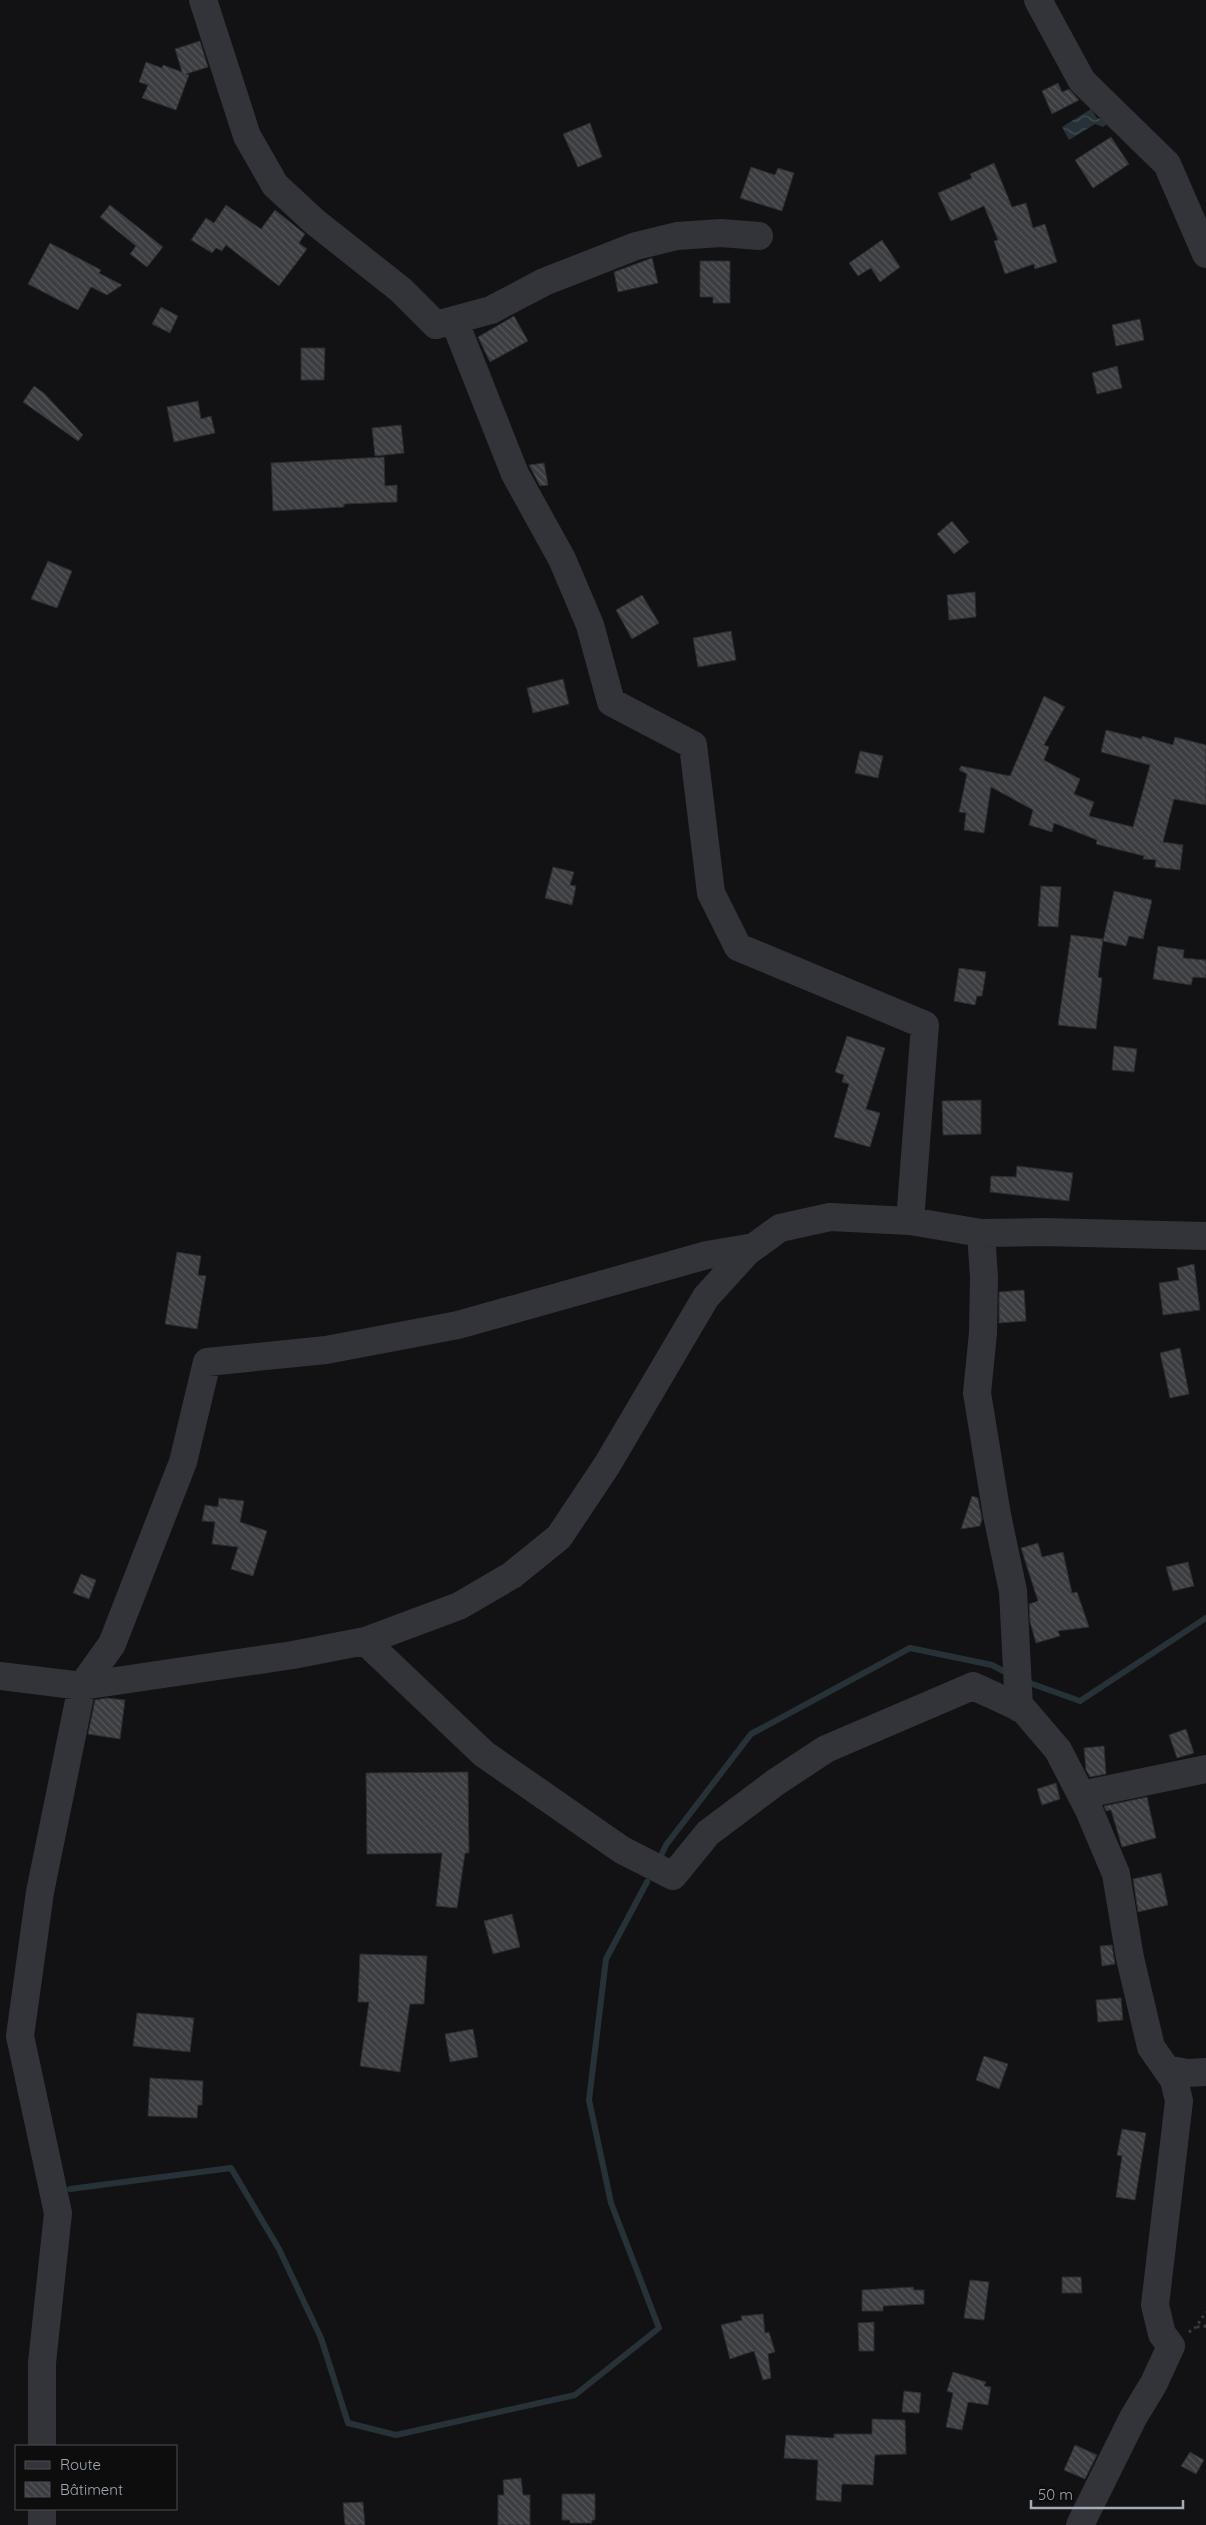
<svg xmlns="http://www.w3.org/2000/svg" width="1206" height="2525" viewBox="0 0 1206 2525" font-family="Quicksand,sans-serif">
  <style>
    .water { fill: url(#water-waves) }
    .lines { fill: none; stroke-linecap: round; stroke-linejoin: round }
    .stream { stroke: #273238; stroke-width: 6 }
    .building { fill: url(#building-back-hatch); stroke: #2b2c30 }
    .path { stroke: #383b40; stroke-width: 3; stroke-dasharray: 2.5 4; stroke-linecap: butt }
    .minor { stroke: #323439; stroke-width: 28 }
  </style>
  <defs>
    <pattern id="water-waves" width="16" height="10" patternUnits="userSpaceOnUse" patternTransform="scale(1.25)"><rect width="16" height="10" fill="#273238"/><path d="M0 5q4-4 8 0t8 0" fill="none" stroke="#434d53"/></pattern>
    <pattern id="building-back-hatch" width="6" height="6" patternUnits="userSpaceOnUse" patternTransform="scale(1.25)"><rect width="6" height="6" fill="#3c3d41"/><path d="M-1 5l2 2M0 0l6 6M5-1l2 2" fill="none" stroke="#55565a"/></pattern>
  </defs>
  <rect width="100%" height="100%" fill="#121214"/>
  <path class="water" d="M1091,109L1097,118L1105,120L1106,125L1103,127L1095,124L1069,140L1062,127Z"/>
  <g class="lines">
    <path class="stream" d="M1024,1681L1080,1701L1206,1618
      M658,1862L666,1845L751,1734L910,1648L992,1665L1009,1674
      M70,2189L231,2168L279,2249L321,2338L348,2423L396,2435L575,2395L659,2328L611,2203L589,2100L606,1959L647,1882"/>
  </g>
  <path class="building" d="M200,41L208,67L186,74L189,75L176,110L142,98L148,85L139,82L146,62L162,68L163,65L182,72L175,49Z
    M1058,83L1062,92L1069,89L1079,100L1052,114L1042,91Z
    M590,123L602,157L578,167L563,134Z
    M1111,137L1129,164L1093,188L1075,160Z
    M994,163L1012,207L1026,203L1033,228L1045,224L1057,262L1035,269L1034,264L1005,274L994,241L998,240L984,206L951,221L938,193L972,178L970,174Z
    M751,167L775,175L778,168L794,173L782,211L740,198Z
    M110,205L163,247L147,267L130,254L136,246L100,217Z
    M226,205L261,229L275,210L305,234L299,243L307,249L279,286L226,245L222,251L216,248L212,253L191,240L206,218L214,223Z
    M882,240L900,267L880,282L871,268L858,276L849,263Z
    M50,243L101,270L99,273L122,285L107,295L91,287L78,310L28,284Z
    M652,258L658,283L618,292L614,272Z
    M700,261H730V303H713V297H700Z
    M161,307L178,316L170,333L152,324Z
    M514,316L528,341L490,362L478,337Z
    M1140,319L1144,340L1116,346L1112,325Z
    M301,348H325L324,380H301Z
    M1117,366L1122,388L1097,394L1092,373Z
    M34,386L44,393L83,435L78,441L23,402Z
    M198,401L201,419L211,416L215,433L174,442L167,407Z
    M401,425L404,453L375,456L372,428Z
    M384,457L385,486L397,485V502L344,504V507L273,511L271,463Z
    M544,463L548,485L540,486L529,465Z
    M952,521L969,542L954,554L937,534Z
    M48,561L72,571L57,608L31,599Z
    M975,592L976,617L949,620L947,595Z
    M642,595L659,623L632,639L616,610Z
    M731,631L736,660L698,667L693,638Z
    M563,679L569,704L533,713L527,688Z
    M1044,696L1065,707L1044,745L1049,747L1044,760L1080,779L1074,794L1094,802L1089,816L1133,827L1150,765L1101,752L1106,730L1142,739V736L1173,745L1175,737L1206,745V805L1174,799L1163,842L1183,845L1180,870L1155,867L1156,860L1143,859L1144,856L1096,844L1097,840L1054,823L1052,832L1029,825L1033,810L991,787L984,833L964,830L966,813L959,812L967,774L959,770L961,766L1010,776Z
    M860,751L883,756L878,778L855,773Z
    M553,867L574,872L570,885L576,886L572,905L545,898Z
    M1041,886L1061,887L1058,927L1038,926Z
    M1114,891L1152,900L1143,939L1129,936L1126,946L1103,941Z
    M1071,935L1103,939L1098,977L1102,978L1096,1029L1058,1025Z
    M1158,946L1184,950L1183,958L1206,960V978L1193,977L1191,985L1153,979Z
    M959,968L986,972L982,996H977L975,1005L954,1001Z
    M847,1036L885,1048L866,1109L880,1113L870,1147L834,1137L849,1084L842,1082L844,1075L835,1072Z
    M1114,1046L1137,1049L1134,1072L1112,1070Z
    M981,1100V1134L943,1135L942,1101Z
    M1017,1166L1073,1173L1069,1201L990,1192L991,1176L1016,1177Z
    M177,1252L201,1256L198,1275L206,1276L197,1329L165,1324Z
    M1194,1264L1200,1310L1163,1315L1159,1283L1179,1280L1177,1268Z
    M1024,1290L1026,1321L999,1323V1292Z
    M1180,1348L1189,1394L1170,1398L1160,1353Z
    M972,1496L978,1498L982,1519L980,1526L961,1529Z
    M219,1498L244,1501L240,1522L267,1531L253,1576L231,1569L238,1547L212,1544L215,1522L202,1521L205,1505L218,1507Z
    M1038,1543L1042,1557L1063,1552L1072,1593L1077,1592L1089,1627L1058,1631L1060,1636L1036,1643L1030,1622L1029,1604L1038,1601L1021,1548Z
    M1188,1562L1194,1586L1173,1591L1166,1567Z
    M81,1574L96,1580L89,1599L73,1593Z
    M107,1698L125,1700L120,1739L88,1734L95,1700Z
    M1186,1729L1194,1753L1177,1758L1169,1735Z
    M1104,1746L1106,1774L1090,1777L1086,1770L1084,1748Z
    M468,1772L469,1853H465L457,1908L436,1906L442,1853L367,1854L366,1773Z
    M1056,1783L1060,1799L1042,1805L1037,1789Z
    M1147,1797L1156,1838L1122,1847L1111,1810L1106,1811L1104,1806Z
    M1161,1873L1168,1905L1138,1912L1133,1879Z
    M512,1914L520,1947L493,1954L484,1921Z
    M1112,1945L1115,1964L1102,1966L1100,1946Z
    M360,1954L427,1956L424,2004H410L400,2072L360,2066L369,2002H358Z
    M1121,1998L1123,2020L1098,2022L1096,2000Z
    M137,2013L194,2018L190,2052L133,2046Z
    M473,2029L478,2057L450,2062L445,2034Z
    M984,2056L1008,2064L999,2089L976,2080Z
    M150,2078L203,2081L202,2105H198L197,2118L148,2116Z
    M1122,2129L1146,2133L1135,2200L1116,2197L1122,2156L1117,2155Z
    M1062,2277H1081L1082,2293H1062Z
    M970,2280L989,2282L984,2320L964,2318Z
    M913,2287L914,2290H924V2304L883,2306V2311H862V2290Z
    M763,2314L765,2333L769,2332L775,2352L768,2354L771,2378L763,2380L754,2351L730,2359L721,2325L742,2320L741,2316Z
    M874,2322V2351H859L858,2323Z
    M953,2372L986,2382L984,2386L991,2387L988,2405L968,2402L962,2430L946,2427L953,2393L947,2391Z
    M904,2391L921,2393L919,2413L902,2412Z
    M872,2419L905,2420L906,2454L875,2455L873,2485L842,2484L841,2502L816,2500L818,2460L784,2458L786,2435L834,2438V2434H872Z
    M1075,2445L1097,2455L1085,2479L1064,2470Z
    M1190,2452L1204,2460L1196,2474L1181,2466Z
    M521,2478L523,2495H530V2525H498V2495H504L503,2480Z
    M562,2494H595V2520H592V2523H570V2520H562Z
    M363,2502L365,2525H345L343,2503Z"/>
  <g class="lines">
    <path class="path" d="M1197,2327L1206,2326
      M1189,2332L1196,2327L1206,2312"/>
    <path class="minor" d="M203,0L247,136L275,185L315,222L401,290L436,325L491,310L544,282L636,246L677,236L721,233L759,236
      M1038,0L1082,81L1167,164L1206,254
      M454,320L515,474L562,559L590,625L611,702L693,745L711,893L738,947L925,1025L910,1221
      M981,1233L984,1277L983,1333L977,1393L997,1515L1013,1591L1019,1708
      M365,1641L484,1754L622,1850L673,1876L708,1833L776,1782L826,1749L973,1686L1023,1709L1058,1750L1089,1810L1116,1874L1130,1958L1151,2047L1174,2080L1179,2101L1155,2305L1162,2334L1171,2346L1154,2383L1133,2418L1080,2525
      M0,1676L82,1686L293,1655L365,1641L459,1606L512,1575L559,1537L607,1465L706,1297L747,1252L780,1228L830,1217L910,1221L981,1233L1044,1232L1206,1236
      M1081,1795L1206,1769
      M1166,2069L1187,2073L1206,2072
      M42,2446V2363L58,2213L20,2036L40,1892L82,1686L112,1644L183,1462L207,1362L326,1350L458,1325L707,1255L754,1247
      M42,2525V2509"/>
  </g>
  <rect x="15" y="2445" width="162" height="65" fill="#0d0d0e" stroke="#494c51"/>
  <rect x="25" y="2461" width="25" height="8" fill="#323439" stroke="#494c51"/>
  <text x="60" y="2470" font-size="15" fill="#a2aab5">Route</text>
  <rect x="25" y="2482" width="25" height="15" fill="url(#building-back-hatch)" stroke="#494c51"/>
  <text x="60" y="2495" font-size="15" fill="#a2aab5">Bâtiment</text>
  <path d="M1031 2500v8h152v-8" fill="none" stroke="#a2aab5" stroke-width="2.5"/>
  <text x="1038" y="2500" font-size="15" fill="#a2aab5" stroke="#0d0d0e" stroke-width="4" paint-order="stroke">50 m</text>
</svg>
